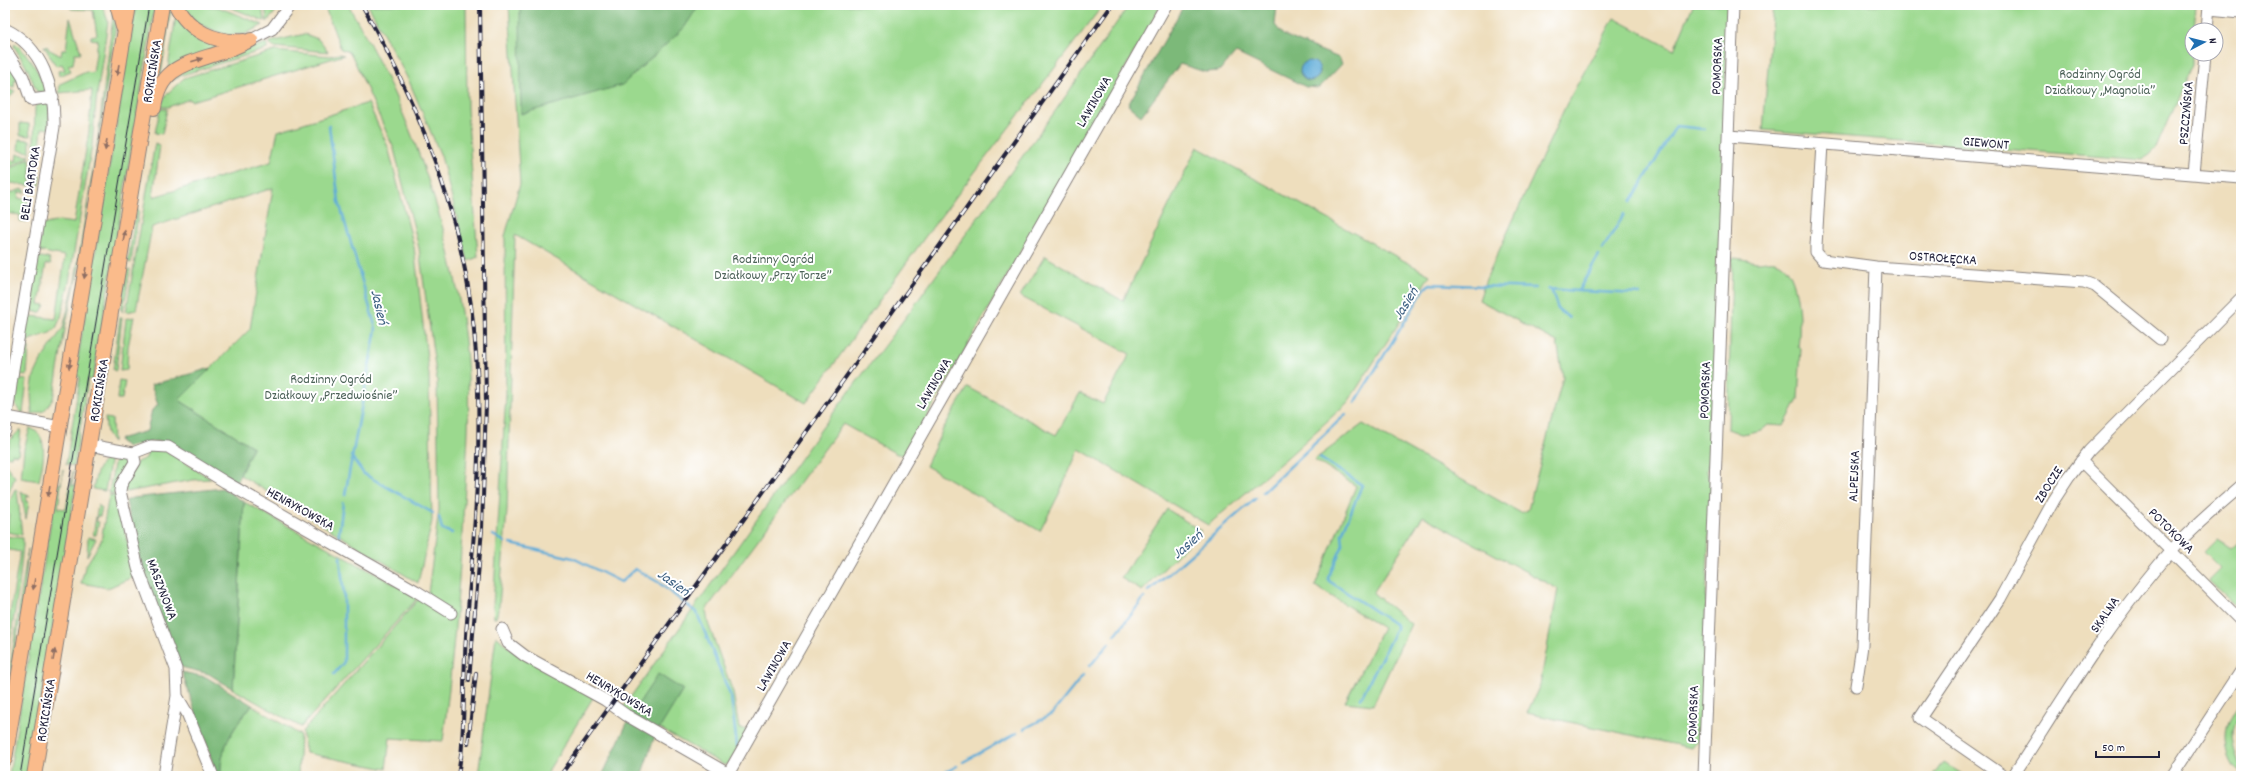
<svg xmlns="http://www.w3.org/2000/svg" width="2246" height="781" viewBox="0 0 2246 781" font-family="Dekko,sans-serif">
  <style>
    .green { fill: #9bd98e; stroke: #5e7e64 }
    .forest { fill: #7cb979; stroke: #4f6e5a }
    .water { fill: #5facd8; stroke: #40678a }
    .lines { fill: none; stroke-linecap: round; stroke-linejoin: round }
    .stream { stroke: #5facd8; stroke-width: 2.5 }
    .minor-casing { stroke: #88807c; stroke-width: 13 }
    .major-casing { stroke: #88807c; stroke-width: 16 }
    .minor { stroke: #fff; stroke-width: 11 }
    .major { stroke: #fabb8b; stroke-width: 14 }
    .tram { stroke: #22223b; stroke-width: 1 }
    .rail-casing { stroke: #22223b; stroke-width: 4 }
    .rail { stroke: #fff; stroke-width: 2.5; stroke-dasharray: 8; stroke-linecap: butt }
    .oneway { fill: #8e6e63 }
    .labels { text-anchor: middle; stroke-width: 4; stroke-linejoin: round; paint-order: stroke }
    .street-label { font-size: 14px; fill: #22223b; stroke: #fff }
    .park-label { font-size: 14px; fill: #4c6258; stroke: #fff }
    .water-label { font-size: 15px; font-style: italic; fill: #3d6082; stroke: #fff }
  </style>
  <rect width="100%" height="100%" fill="#fff"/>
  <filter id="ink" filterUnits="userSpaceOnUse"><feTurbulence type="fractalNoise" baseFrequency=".025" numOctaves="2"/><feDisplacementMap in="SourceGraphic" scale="8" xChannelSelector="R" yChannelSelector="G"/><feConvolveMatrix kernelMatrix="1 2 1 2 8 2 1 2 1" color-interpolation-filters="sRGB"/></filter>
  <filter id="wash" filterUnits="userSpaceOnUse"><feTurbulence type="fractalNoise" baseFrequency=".012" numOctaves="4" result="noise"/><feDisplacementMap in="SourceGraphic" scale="16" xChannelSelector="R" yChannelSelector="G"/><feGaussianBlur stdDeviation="0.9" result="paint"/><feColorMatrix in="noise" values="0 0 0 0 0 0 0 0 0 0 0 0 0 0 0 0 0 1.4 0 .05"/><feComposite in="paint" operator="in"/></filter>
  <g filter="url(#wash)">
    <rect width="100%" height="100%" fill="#eedebd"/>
    <path class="green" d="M72,5H102L108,21L107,28L96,102L92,145L69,282L61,317L56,328L50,333L29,340V342H22L27,318L31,316L56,319L65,256L38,251L42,225L59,221L74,223L89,131L92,90L59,93L60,84L86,72L93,73L98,40L91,39V36L97,35L93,10L72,9L70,8Z
      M136,5H155L93,380L88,379L74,466L66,464L80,377L75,376Z
      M165,5H170L171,8L161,75L156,83Z
      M183,5L218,7L263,25L245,34L225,35L196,23Z
      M224,5H262L264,21Z
      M265,5H281L267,22Z
      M324,5H348C412,113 461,250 468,376C470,423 466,470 463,517C459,592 452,666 443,741L390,738L386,769L306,753L302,732L423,594L428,593L439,510L437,381L419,248L394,149L354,60L349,52L341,49Z
      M368,5H466L467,108L478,257L468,261L441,156L409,81Z
      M509,5H1103L925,237L806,403L515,235L507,511L499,606L496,618H494L493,606L506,394L505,236L520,184Z
      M1129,5H1161L905,455L897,454L843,424L706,610L708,623L733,692L739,728L749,730L728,764L724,765L659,728L683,690L659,675L631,715L622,709L822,428L908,314L1056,110Z
      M1693,5H1728L1714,434L1707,471L1711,486L1700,738L1692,748L1527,713L1540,685L1558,589L1423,516L1373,593L1411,624L1373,705L1345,702L1383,628L1315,586L1356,486L1314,460L1363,424L1521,513L1528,510L1563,377L1557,342L1479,300L1486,279L1567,103L1614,18L1674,50Z
      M1773,5H2196L2194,30H2192V64L2156,148L2143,160L1763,130Z
      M114,8L115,31L79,267L66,323L53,399L44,411L32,414L31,393L34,376L42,359L63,328L75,281L97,145Z
      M176,15L230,46L168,68Z
      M70,18L81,53H75L73,64L68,65L71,71L59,76L58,71L65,70L62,64L56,66L44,46L48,47V49L61,56L62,50H66Z
      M305,34L318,39L328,52L273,47L270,44V42Z
      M15,43C31,57 39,72 46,92H37L28,70L14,46Z
      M267,43V49L182,75L169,83L187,68Z
      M275,51L330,56L339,54L344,55L206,97L191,101L190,99L168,107H160L166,95L184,78Z
      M5,66L14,67L21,79L20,86L19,80L15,79L14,87L5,85Z
      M7,90L15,91L9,98L5,122V91Z
      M49,101V129L42,128L40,147L34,145L35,107L38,104Z
      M368,103L388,147L414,247L429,375L432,521L418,583L240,475L253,447L179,400L250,329L273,188L152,227L136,310L126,312L155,143L160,145L153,197L271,162L278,131Z
      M160,109H167L162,134L155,133Z
      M20,123L29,124L30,136L20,135Z
      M19,139L30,140V152L18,150Z
      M1197,147L1430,275L1348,402L1289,456L1208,525L1079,449L1059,494L1040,531L926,466L943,429L968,387L1056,435L1080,393L1103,404L1130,354L1020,296L1045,256L1123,301Z
      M34,148L40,149L35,173L40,176V186L35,181Z
      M17,154L30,156L5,170V159L16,161Z
      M30,158L31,186L5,182V172Z
      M22,189L25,190V193L19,192L18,198L28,200L26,222L20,221V215L6,213L5,220V195Z
      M136,210H139L131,263L128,262Z
      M40,257L49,258L51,264H46L39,304L45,305L41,312H35L28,307L37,259Z
      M1732,258C1741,258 1748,261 1757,262C1764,262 1771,259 1778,262C1800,270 1801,328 1798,347L1801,348L1798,400L1784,426L1768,425L1762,430L1748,433L1741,434L1728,429Z
      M130,269L123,312L121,310L126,270Z
      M122,317L116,371L113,370L120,318Z
      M134,317L128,347L127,370L120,371L126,319Z
      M29,347L27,376L18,375L21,349Z
      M17,379L27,380L23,413C11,407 16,390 17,379Z
      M119,380L125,381L122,399H117Z
      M105,418L112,419L113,442L107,434Z
      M30,428C51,436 42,465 39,481L21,478L24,449Z
      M21,429L18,455L12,454L11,457L5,456L10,440Z
      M163,449L211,479L193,480L126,492L124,485L137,462L146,458L148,451Z
      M117,456H126L129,463L117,494L109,493L114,464Z
      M111,457L105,491L93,489C96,477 97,462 111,457Z
      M5,464L15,477L5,503Z
      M63,469L58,508L66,509L73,471L72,485H75L78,472L28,776H9L57,484H61Z
      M15,489L17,490L22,535L7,532L9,514L5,512Z
      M21,491L30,497L27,496L26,502H29L26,519Z
      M109,495L117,496L135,576L108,588L81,583L85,567L101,541Z
      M244,502L416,596L415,601L301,727L233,689Z
      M98,505L102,508L100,516H97L96,521L99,522L96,535H93Z
      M1167,509L1201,531L1142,591L1121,578Z
      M5,536L23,538V545L19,586L5,672V644L20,552L5,549Z
      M88,537L96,539L87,556Z
      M2217,539L2231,548L2241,539V611L2208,580L2220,568L2204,552Z
      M28,549L25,588L5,711V702Z
      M496,636L513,651L594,696L545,776H478Z
      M2241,701C2241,713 2232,723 2232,736C2232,751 2241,761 2241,775C2220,755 2222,721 2241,701Z
      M252,705L300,735L298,776H221C219,747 235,726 252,705Z
      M1943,762L1962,774L1961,776H1933Z"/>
    <path class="forest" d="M526,5H699L684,28L622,85L521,114L520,7Z
      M1184,5H1277L1275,25L1283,35L1339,58L1342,64L1319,88L1306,87L1236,53L1219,71L1205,72L1180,64L1141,116L1128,105Z
      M211,368L179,400L253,447L235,485L169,443L156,441L128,447L120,442L119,439L147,431L152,410L158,405L151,385Z
      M223,488L244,502L233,689L209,674L181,667L142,570L126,501L132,498Z
      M182,672L206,677L252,705C235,726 219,747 221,776H217Z
      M658,674L683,690L655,736L641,776H602L631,715Z"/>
    <path class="water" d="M1300 71a10 10 0 1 1 20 0a10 10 0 1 1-20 0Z"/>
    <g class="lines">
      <path class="stream" d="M329,126L339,202L376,329L345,495
        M1631,202L1676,126L1704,129
        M1603,249L1624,214
        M1548,289L1578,291L1599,255
        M1551,289L1558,309L1569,318
        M1578,291L1640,294
        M1355,403L1425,288L1430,284L1535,288
        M351,456L364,474L433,513
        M1320,458L1362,485L1342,534L1343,545L1328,578L1329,581L1396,625V629L1361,698
        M1263,492L1346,414
        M439,517L442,529L452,533
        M493,535L505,542
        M338,540L343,503
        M511,544L573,558L621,582L635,569L658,582L697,613L731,697L737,746
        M1149,591L1256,498
        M1115,635L1144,598
        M1090,666L1109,643
        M334,674L344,662V596L340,557
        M1024,729L1052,714L1084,674
        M963,762L1017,733
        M938,776L957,766"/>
    </g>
  </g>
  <g filter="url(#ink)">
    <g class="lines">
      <defs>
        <path id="minor" d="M2209,9L2241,12
          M5,29C43,47 55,88 54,127L13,369L5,431
          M2207,30L2209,5
          M251,40L272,29L290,5
          M5,49L23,77L31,100L53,97
          M1729,136L2241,178
          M1822,144L1816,246V252L1823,260L1876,267L2084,282L2095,286L2160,339
          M2194,174L2205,54
          M7,417L60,427
          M89,445L133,453
          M133,453L151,446L168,447L225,482L416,591L451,613
          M133,453L135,462L121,485L120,491L138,568L176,669L177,696L187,713L213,776
          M2081,461L2241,621
          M502,629L508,643L525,656L605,700L626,715L732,776
          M1856,686L1862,646L1876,267
          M164,776L177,696
          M727,776L1166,5
          M1704,776L1733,5
          M2004,776L1920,718L2000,599L2054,500L2069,477L2089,451L2241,298
          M2013,776C2062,701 2110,620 2170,552C2191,528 2217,507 2241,486
          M2172,776L2241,671"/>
        <path id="major" d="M117,5L123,27
          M176,5C189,32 216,43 244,41
          M154,108C160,66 187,64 222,52C232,49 241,44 251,40
          M5,759L129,5
          M34,776L162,5"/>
      </defs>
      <use href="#minor" class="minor-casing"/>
      <use href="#major" class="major-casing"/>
      <use href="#minor" class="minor"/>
      <use href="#major" class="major"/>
      <path class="tram" d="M20,776L149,5"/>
      <defs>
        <path id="rail" d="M362,5C424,113 468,229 476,354C483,443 474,533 467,622C463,667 465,713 461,758
          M469,680L482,529L486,403L480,5
          M468,744L476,673
          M458,776L461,754
          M560,776L1112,5"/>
      </defs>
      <use href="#rail" class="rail-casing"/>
      <use href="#rail" class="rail"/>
    </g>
    <defs><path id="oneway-solid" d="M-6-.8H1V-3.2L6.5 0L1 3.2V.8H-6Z"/></defs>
    <g class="oneway">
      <use href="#oneway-solid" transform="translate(197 60) rotate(-17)"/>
      <use href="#oneway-solid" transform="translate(118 70) rotate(99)"/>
      <use href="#oneway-solid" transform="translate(106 145) rotate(99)"/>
      <use href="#oneway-solid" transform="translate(124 236) rotate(-81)"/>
      <use href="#oneway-solid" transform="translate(85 273) rotate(99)"/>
      <use href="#oneway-solid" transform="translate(70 363) rotate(99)"/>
      <use href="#oneway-solid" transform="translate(49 491) rotate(99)"/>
      <use href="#oneway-solid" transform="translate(34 584) rotate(99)"/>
      <use href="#oneway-solid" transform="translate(54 655) rotate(-80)"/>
    </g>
  </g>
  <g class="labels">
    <g class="street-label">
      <text transform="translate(1716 66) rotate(-88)" y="5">POMORSKA</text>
      <text transform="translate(151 71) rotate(-81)" y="5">ROKICIŃSKA</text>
      <text transform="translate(1093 101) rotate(-60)" y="5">LAWINOWA</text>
      <text transform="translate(2185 113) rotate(-85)" y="5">PSZCZYŃSKA</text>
      <text transform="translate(1986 142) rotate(5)" y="5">GIEWONT</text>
      <text transform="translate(29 183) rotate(-81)" y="5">BELI BARTOKA</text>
      <text transform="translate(1943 257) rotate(4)" y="5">OSTROŁĘCKA</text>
      <text transform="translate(933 383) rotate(-60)" y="5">LAWINOWA</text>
      <text transform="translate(98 390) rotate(-81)" y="5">ROKICIŃSKA</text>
      <text transform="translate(1704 390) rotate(-88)" y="5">POMORSKA</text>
      <text transform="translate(1853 476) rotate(-88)" y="5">ALPEJSKA</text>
      <text transform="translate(2048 484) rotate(-58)" y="5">ZBOCZE</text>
      <text transform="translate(301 508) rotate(29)" y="5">HENRYKOWSKA</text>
      <text transform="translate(2172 530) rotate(45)" y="5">POTOKOWA</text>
      <text transform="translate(163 589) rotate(69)" y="5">MASZYNOWA</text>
      <text transform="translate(2104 614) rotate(-55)" y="5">SKALNA</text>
      <text transform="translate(773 665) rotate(-60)" y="5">LAWINOWA</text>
      <text transform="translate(620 693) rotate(31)" y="5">HENRYKOWSKA</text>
      <text transform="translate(45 710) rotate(-81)" y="5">ROKICIŃSKA</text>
      <text transform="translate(1692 714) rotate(-88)" y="5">POMORSKA</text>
    </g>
    <g class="park-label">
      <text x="2100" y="78">Rodzinny Ogród<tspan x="2100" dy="16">Działkowy „Magnolia”</tspan></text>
      <text x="773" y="263">Rodzinny Ogród<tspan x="773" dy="16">Działkowy „Przy Torze”</tspan></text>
      <text x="331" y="383">Rodzinny Ogród<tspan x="331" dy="16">Działkowy „Przedwiośnie”</tspan></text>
    </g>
    <g class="water-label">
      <text transform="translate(1405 303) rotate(-58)" y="5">Jasień</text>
      <text transform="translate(380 307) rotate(77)" y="5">Jasień</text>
      <text transform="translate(1187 544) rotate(-41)" y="5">Jasień</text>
      <text transform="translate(674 582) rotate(36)" y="5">Jasień</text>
    </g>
  </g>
  <rect width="2246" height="781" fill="none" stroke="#fff" stroke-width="20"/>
  <g transform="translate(2204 42) rotate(83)"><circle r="19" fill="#ffffff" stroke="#a7a7b1"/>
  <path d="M0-3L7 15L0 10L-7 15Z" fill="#1f6fb2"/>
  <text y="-6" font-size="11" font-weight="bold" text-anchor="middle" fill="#22223b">N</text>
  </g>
  <path d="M2096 751v6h63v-6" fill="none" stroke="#22223b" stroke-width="2"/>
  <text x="2102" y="751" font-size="12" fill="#22223b" stroke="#ffffff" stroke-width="3" paint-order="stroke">50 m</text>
</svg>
